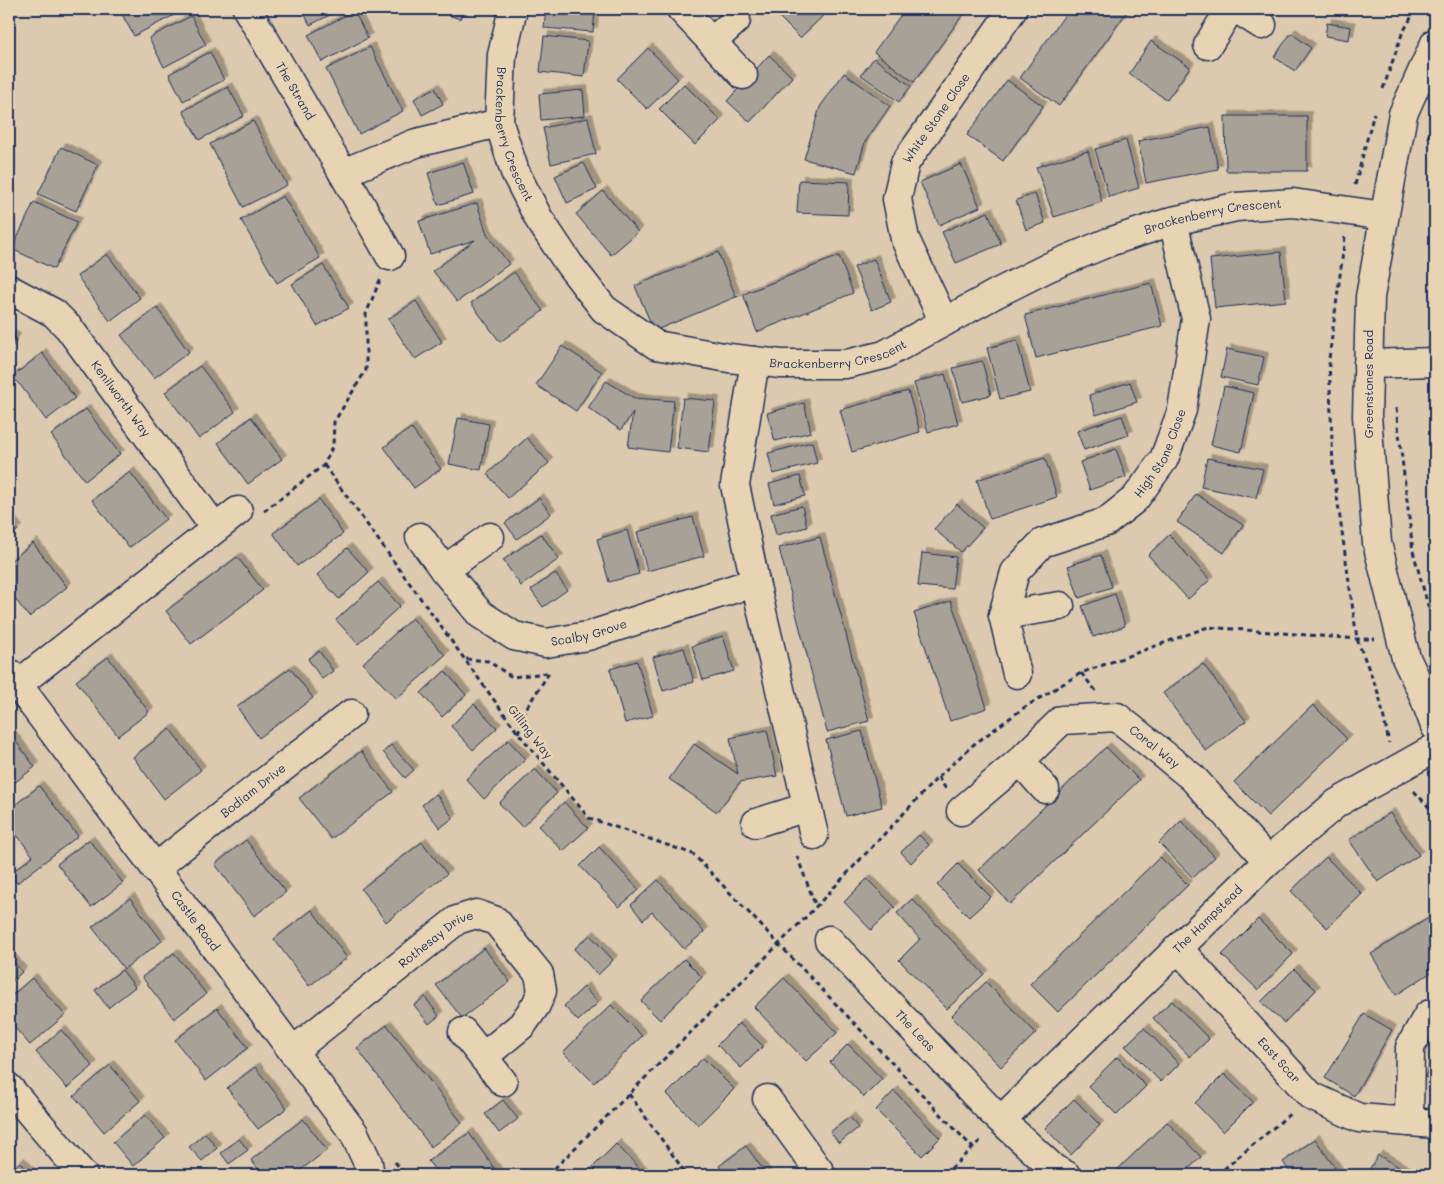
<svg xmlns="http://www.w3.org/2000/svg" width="1444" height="1184" viewBox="0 0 1444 1184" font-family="Mali,sans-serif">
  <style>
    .building { fill: #a8a198; stroke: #1b2f5e; filter: url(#shadow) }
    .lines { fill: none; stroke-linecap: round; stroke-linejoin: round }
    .minor-casing { stroke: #1b2f5e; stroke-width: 31 }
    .path { stroke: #1b2f5e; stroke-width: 3; stroke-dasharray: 5 4; stroke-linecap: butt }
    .minor { stroke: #e7d4b2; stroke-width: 28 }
    .labels { text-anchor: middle; stroke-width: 5; stroke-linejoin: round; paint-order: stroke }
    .street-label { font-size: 12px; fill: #1b2f5e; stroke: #e7d4b2 }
  </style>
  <defs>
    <filter id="shadow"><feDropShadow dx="4.5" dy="-4.5" stdDeviation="0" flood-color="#0004"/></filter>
  </defs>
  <rect width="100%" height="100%" fill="#dbcaad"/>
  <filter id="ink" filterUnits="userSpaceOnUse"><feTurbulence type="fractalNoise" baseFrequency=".02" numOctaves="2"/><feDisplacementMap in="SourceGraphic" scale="10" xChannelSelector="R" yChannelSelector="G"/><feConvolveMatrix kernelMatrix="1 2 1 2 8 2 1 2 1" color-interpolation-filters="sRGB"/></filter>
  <g filter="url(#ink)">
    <path class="building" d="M119,9H174L176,14L134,36Z
      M302,9H342L310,25Z
      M430,9H463L460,19Z
      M546,9H595L593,32L544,28Z
      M771,9H830L800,38Z
      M905,9H967L914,82L874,52Z
      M1069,9H1129L1059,106L1020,78Z
      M354,11L368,38L322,62L308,35Z
      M191,16L206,45L164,67L149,38Z
      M1327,23L1351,27L1349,40L1325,36Z
      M1291,33L1311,48L1295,71L1274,57Z
      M544,36L588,41L584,77L540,72Z
      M1151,41L1190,67L1167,100L1129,74Z
      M370,47L403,111L359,134L326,69Z
      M648,48L678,79L647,109L617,79Z
      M210,52L224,80L183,101L169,74Z
      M769,55L792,77L750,122L727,101Z
      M874,58L911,86L899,102L861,75Z
      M844,73L890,106L865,142L856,173L804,159L820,107Z
      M1007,80L1043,106L1003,161L967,135Z
      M684,84L720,120L695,145L659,109Z
      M228,87L244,116L199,140L183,111Z
      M435,88L443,104L422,115L414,99Z
      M583,90L585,116L541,120L539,94Z
      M1225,116H1307V171H1226Z
      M588,118L596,154L551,164L543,128Z
      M253,121L287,185L243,207L210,144Z
      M1210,127L1218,169L1146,183L1138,141Z
      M1126,140L1139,188L1109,197L1095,149Z
      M61,147L98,165L76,211L38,194Z
      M1088,151L1102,202L1054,217L1036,167Z
      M463,162L474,194L438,205L428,173Z
      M584,163L597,189L567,203L555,176Z
      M961,164L980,207L939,225L920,182Z
      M799,180L849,182L848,215L797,213Z
      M603,191L638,232L611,255L576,214Z
      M1035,194L1045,223L1026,230L1016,200Z
      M283,196L320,258L277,283L241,220Z
      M34,202L77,222L54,269L12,249Z
      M477,203L487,234L509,264L457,302L433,271L475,240L430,254L419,221Z
      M988,212L1001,244L956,263L942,232Z
      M718,252L736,297L839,256L853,293L757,332L743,294L654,331L635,286Z
      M1281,252L1286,301L1215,308L1210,259Z
      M107,254L140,298L110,321L77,276Z
      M874,259L891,302L872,310L854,267Z
      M323,265L349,308L317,326L292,284Z
      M514,272L543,311L500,342L471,303Z
      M1435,273V322H1431Z
      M1151,283L1162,326L1036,358L1025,315Z
      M416,301L442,342L415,359L388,319Z
      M157,308L189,352L154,378L121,335Z
      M9,334L16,338L9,351Z
      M1017,340L1030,392L1000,399L987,348Z
      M562,346L602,372L576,411L536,385Z
      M1227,349L1264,357L1258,385L1221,377Z
      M42,353L75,398L46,420L21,386L12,377Z
      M982,361L991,395L962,402L953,368Z
      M200,366L235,412L199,439L165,392Z
      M945,374L958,424L928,432L914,383Z
      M606,381L634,398L674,401L668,452L628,447L633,412L621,430L588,408Z
      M1130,382L1137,402L1096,415L1089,395Z
      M1224,386L1254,393L1241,452L1211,445Z
      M908,391L920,432L852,452L840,410Z
      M683,398L715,401L709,452L677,448Z
      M804,403L811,432L775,441L767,413Z
      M86,409L120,454L85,481L51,435Z
      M1430,410H1435V461H1429Z
      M1122,416L1129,435L1084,450L1077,431Z
      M251,417L282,459L248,484L218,443Z
      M458,418L489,424L481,470L449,464Z
      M411,428L441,469L414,488L384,447Z
      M527,438L549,463L508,498L487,474Z
      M812,442L817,463L773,474L768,453Z
      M1116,449L1126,477L1090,490L1080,462Z
      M1045,458L1057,497L990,519L977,480Z
      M1207,458L1263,469L1256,498L1201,487Z
      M130,472L166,519L129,548L92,500Z
      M800,476L805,496L774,504L769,484Z
      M1196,494L1243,525L1224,553L1177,522Z
      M539,498L551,514L517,539L505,523Z
      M319,500L343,534L297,566L273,533Z
      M957,504L983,528L961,552L934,529Z
      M802,506L807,527L776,535L771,514Z
      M693,517L704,556L647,571L637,532Z
      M9,519L18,530L9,537Z
      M627,530L639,574L609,582L597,539Z
      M541,534L559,559L521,586L503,560Z
      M1169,535L1210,580L1188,599L1148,555Z
      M820,537L869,721L827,732L779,548Z
      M33,543L67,587L29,617L9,591V562Z
      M347,548L369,572L339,599L317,575Z
      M922,553L956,557L952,589L918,586Z
      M1101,555L1112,587L1079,598L1068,566Z
      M237,557L263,590L191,644L166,611Z
      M555,573L567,590L543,607L531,590Z
      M378,582L400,606L358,644L336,620Z
      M1115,594L1125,626L1093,637L1082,606Z
      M951,601L987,708L950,721L914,613Z
      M412,618L445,655L396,699L363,663Z
      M723,636L734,671L703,680L692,646Z
      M684,648L694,682L663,691L653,657Z
      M319,651L333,671L322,679L308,659Z
      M108,657L149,712L118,736L76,681Z
      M637,661L653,716L625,723L610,669Z
      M1203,664L1246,721L1206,751L1163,693Z
      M290,668L313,698L259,738L237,707Z
      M445,671L466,695L442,717L421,693Z
      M474,704L497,728L473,750L451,726Z
      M1313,705L1347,739L1268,816L1234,782Z
      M170,729L201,770L164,799L133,757Z
      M767,730L777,776L740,782L717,812L669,779L694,744L738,774L730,738Z
      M862,731L882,807L846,816L826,740Z
      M9,732L35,767L9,787Z
      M508,740L526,759L484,799L466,779Z
      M391,745L414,770L405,778L383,752Z
      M1106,747L1139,780L1010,904L979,870Z
      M361,751L393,792L331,839L299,798Z
      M535,769L557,793L522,827L499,803Z
      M39,786L78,836L17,883L10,874L33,856L9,825V810Z
      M436,794L453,818L440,828L422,805Z
      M564,802L588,828L563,851L539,826Z
      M1390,813L1419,855L1378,882L1349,840Z
      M1181,821L1215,857L1193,878L1159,843Z
      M919,835L929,845L911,863L901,852Z
      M89,840L123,883L91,907L57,864Z
      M246,840L286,892L254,916L215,864Z
      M422,842L447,874L386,922L361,889Z
      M599,847L639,890L619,907L580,866Z
      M1160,857L1188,885L1058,1012L1030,984Z
      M1326,857L1362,894L1327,928L1291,891Z
      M958,864L991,897L969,917L937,885Z
      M867,879L895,907L871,930L844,902Z
      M658,880L704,932L684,949L652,912L643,920L631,905Z
      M130,898L162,941L124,969L92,927Z
      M912,899L984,974L947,1009L899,960L920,939L897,913Z
      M312,910L347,958L309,986L274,939Z
      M1430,917L1435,926V970L1396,995L1371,954Z
      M1258,919L1293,954L1258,990L1222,955Z
      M590,935L613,960L598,975L574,949Z
      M484,948L510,982L462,1018L436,985Z
      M174,953L206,994L174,1019L142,977Z
      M9,956L22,972L9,984Z
      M684,959L702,977L660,1020L641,1001Z
      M1294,969L1316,990L1284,1023L1261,1002Z
      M122,970L135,987L108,1008L95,990Z
      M32,978L65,1015L30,1045L9,1021V998Z
      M784,978L837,1033L806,1061L754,1007Z
      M986,982L1036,1033L1001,1067L951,1016Z
      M584,987L598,1003L578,1021L564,1006Z
      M425,997L439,1016L429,1024L414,1005Z
      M1172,1001L1209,1039L1190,1057L1153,1018Z
      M611,1005L642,1036L594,1083L563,1052Z
      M217,1008L248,1048L206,1081L175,1040Z
      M1364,1014L1392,1030L1354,1096L1325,1078Z
      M739,1023L763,1046L741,1068L717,1045Z
      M387,1025L462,1123L431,1147L357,1048Z
      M1144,1028L1179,1064L1161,1082L1125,1046Z
      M61,1030L93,1066L67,1088L36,1052Z
      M848,1044L882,1079L864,1097L830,1062Z
      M1435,1050V1081L1425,1077Z
      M1117,1057L1146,1086L1117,1115L1088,1086Z
      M703,1058L734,1089L698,1125L667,1094Z
      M110,1065L140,1101L104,1132L74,1096Z
      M255,1067L287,1108L258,1129L227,1088Z
      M1224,1074L1253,1102L1223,1132L1195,1103Z
      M894,1091L940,1138L922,1156L876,1110Z
      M1074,1099L1100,1125L1071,1155L1045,1128Z
      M503,1100L518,1119L499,1133L485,1114Z
      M145,1115L165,1138L133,1166L113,1142Z
      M850,1117L858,1128L839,1143L830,1132Z
      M303,1119L327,1150L294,1175H263L251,1160Z
      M1167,1122L1201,1157L1182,1175H1122L1117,1170Z
      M205,1133L217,1148L202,1161L189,1147Z
      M469,1133L499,1175H439L428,1161Z
      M239,1139L248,1150L229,1164L221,1153Z
      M1315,1139L1340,1175H1292L1283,1162Z
      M616,1144L646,1175H585Z
      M746,1146L767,1175H725L719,1166Z
      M1378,1155L1412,1175H1366Z
      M20,1162L32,1175H9V1172Z"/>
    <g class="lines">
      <defs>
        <g id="minor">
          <path id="s1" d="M247,9L343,173L390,256"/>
          <path id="s2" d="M513,9L502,55L499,123L515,172L539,219L569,264L604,309L656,345L729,358L781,364H846L884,355L997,293L1049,267L1109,242L1173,221L1236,207L1293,203L1384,216"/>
          <path d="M681,9L743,75"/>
          <path d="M1237,9L1262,25"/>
          <path d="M712,42L736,20"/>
          <path d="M1435,43L1403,114L1370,297L1367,416L1377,543L1406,658L1423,694L1435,726"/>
          <path d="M1208,45L1230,9"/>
          <path d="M343,173L416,143L499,123"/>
          <path id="s3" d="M9,289L54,313L69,328L215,528"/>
          <path id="s4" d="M944,322L905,239L897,199L905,163L1013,9"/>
          <path d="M755,361L735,485L755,582L814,835"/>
          <path d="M1368,364L1435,362"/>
          <path id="s5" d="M420,537L444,570L480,614L514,636L546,643L588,636L755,582"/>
          <path d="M444,570L490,537"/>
          <path d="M1003,615L1060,606"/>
          <path id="s6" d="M9,673L354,1133L368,1163L370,1175"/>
          <path id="s7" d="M1017,674L1003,615L1015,572L1042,543L1106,522L1135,499L1164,459L1182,410L1196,319L1173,221"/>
          <path d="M17,685L238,511"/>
          <path d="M1020,761L1045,789"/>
          <path id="s8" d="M961,811L1020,761L1062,720L1117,717L1193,778L1268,861"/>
          <path d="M756,823L807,807"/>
          <path id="s9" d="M155,868L351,714"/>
          <path id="s10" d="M829,940L989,1109L1054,1169L1066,1175"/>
          <path id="s11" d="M1178,948L1311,1096L1359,1118L1435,1124"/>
          <path d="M463,1032L503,1082"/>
          <path id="s12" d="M293,1051L457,920L476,914L496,921L539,974L542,991L536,1005L522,1025L483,1057"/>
          <path d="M9,1088L83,1175"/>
          <path d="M767,1099L822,1175"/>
          <path id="s13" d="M1001,1120L1268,861L1337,803L1435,748"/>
          <path d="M1409,1122L1410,1047L1428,1015L1435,1012"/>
        </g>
      </defs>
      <use href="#minor" class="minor-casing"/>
      <path class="path" d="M1383,89L1402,34L1416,9
        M1428,138L1435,116
        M1355,185L1374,113
        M1345,237L1329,359L1333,468L1357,639L1379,695L1389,743
        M1396,408L1413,551L1435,631
        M324,465L518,733L589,818L693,854L973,1148
        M264,511L324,465L333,445L334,422L366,370V314L380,280
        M466,659L488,661L512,677L547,673
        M1081,673L1096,691
        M518,733L527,707L551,670
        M938,777L946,789
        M1414,791L1435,814
        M797,856L816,907
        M629,1094L687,1175
        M395,1162L406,1175
        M548,1175L808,915L938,777L973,745L1025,707L1081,673L1208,627L1357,639H1375
        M944,1175L982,1139
        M1217,1175L1291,1113"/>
      <use href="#minor" class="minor"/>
    </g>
  </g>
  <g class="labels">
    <g class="street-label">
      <text dy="4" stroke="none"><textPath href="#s1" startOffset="95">The Strand</textPath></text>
      <text dy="4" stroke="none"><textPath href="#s4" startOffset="224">White Stone Close</textPath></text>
      <text dy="4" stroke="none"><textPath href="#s2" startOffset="129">Brackenberry Crescent</textPath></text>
      <text dy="4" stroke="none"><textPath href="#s2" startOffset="984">Brackenberry Crescent</textPath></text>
      <text dy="4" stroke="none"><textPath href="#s2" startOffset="579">Brackenberry Crescent</textPath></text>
      <text transform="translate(1369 384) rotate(-90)" y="4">Greenstones Road</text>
      <text dy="4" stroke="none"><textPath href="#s3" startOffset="160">Kenilworth Way</textPath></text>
      <text dy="4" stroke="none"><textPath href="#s7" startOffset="302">High Stone Close</textPath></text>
      <text dy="4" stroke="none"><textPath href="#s5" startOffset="215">Scalby Grove</textPath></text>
      <text transform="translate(530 732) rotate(52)" y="4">Gilling Way</text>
      <text dy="4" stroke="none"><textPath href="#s8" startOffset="239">Coral Way</textPath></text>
      <text dy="4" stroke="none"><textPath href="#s9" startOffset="125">Bodiam Drive</textPath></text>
      <text dy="4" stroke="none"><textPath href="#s13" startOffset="288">The Hampstead</textPath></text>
      <text dy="4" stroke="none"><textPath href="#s6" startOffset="310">Castle Road</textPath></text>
      <text dy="4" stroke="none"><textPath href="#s12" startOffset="182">Rothesay Drive</textPath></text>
      <text dy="4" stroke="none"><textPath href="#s10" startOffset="125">The Leas</textPath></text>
      <text dy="4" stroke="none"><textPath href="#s11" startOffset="151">East Scar</textPath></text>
    </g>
  </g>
  <rect width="1444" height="1184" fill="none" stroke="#e7d4b2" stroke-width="30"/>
  <rect x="15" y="15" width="1414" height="1154" fill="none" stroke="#1b2f5e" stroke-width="2" filter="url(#ink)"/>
</svg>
